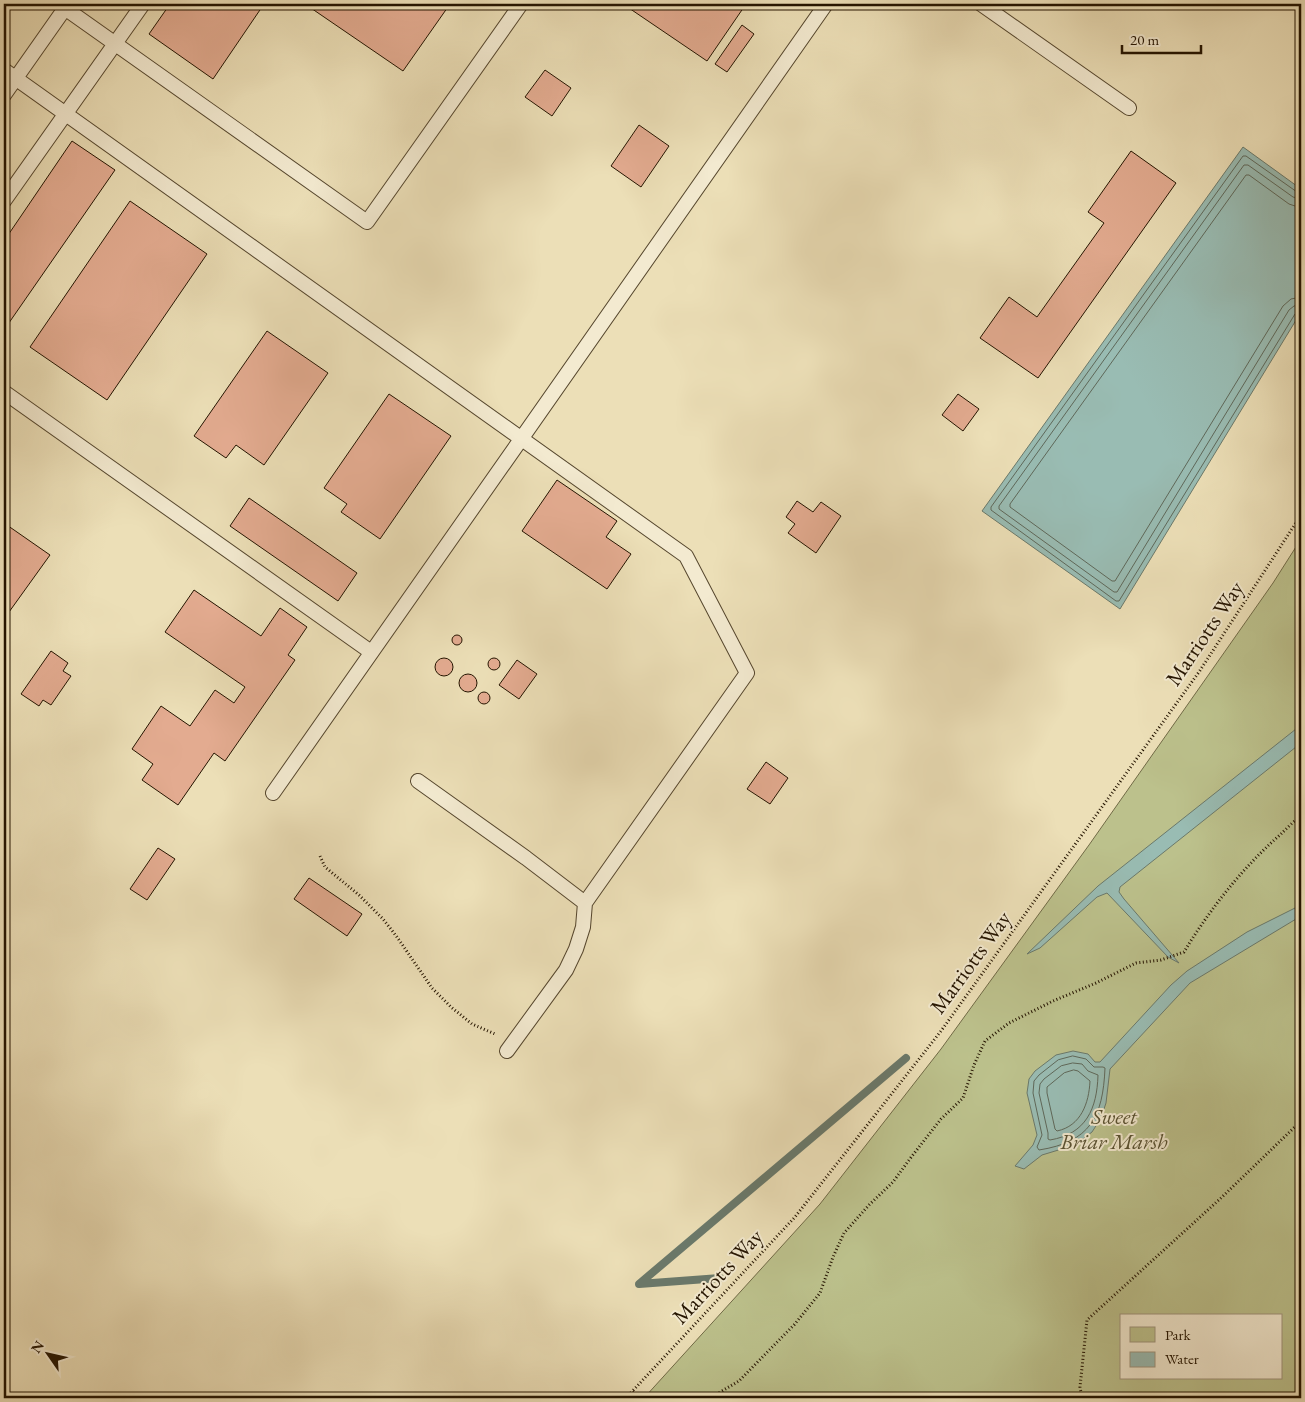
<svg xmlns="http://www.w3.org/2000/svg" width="1305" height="1402" viewBox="0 0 1305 1402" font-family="'EB Garamond',serif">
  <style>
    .green { fill: #bcc18c; stroke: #706a46; fill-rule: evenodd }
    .water { fill: #99bcb3; stroke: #6a796b }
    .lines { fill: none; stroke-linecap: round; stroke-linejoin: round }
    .shore { stroke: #5e685a; stroke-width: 1 }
    .stream { stroke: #6a796b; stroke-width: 8 }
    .building { fill: #e3ab90; stroke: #241400 }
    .service-casing { stroke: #56472e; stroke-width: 16 }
    .path { stroke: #241400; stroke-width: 3; stroke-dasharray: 1 2.5; stroke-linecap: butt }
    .service { stroke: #f3ead0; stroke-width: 14 }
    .labels { text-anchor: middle; stroke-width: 4; stroke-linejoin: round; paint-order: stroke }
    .street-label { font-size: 22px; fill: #241400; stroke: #f3ead0 }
    .park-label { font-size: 22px; font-style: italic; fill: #595131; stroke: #f3ead0 }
  </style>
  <rect width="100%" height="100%" fill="#ecdfb7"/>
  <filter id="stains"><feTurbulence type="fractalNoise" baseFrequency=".004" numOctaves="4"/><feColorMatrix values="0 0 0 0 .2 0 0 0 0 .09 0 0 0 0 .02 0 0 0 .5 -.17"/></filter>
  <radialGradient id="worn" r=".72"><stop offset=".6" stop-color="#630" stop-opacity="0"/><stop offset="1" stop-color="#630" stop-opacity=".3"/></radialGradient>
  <path class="green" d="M1301,539V1398H644L820,1204L941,1049L1089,845L1273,583ZM1121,1316H1281V1378H1121Z"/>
  <path class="water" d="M1243,147L1301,189V312L1120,609L982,511Z
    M1301,725V743L1120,887L1119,892L1124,899L1179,963L1168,957L1107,893L1097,897L1040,948L1027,954L1098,886Z
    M1301,905V916L1190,983L1110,1069L1106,1103L1101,1118L1092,1132L1075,1145L1042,1155L1024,1169L1015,1166L1033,1145L1037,1135L1027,1093L1029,1079L1035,1071L1056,1055L1073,1051L1088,1054L1095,1062H1100L1171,985L1187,971L1247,932Z"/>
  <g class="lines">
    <path class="shore" d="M1301,193L1297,192L1246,156H1243L991,507V510L1116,601H1119L1295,314L1298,311H1301
      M1301,199L1293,197L1248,165H1244L999,506V509L1114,592H1117L1289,310L1294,306L1301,304
      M1301,207L1295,206L1289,204L1249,175H1246L1010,504V507L1112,581H1115L1283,306L1291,299L1301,297
      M1073,1056L1086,1059L1094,1067H1103L1105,1068C1103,1117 1090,1142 1039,1150L1037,1147L1042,1135L1033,1093L1034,1081L1039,1075L1058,1060Z
      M1073,1063L1082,1064L1088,1071L1098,1075C1097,1109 1086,1134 1050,1140L1048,1139V1133L1039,1093L1040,1084L1044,1079L1061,1066Z
      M1074,1070L1078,1071L1090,1081C1089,1103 1081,1126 1057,1131L1055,1129L1047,1093V1087L1064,1073Z"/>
    <path class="stream" d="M720,1278L639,1284L906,1058"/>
  </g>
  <path class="building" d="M170,4H264L213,79L149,34Z
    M305,4H450L403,71Z
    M623,4H746L707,61Z
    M742,25L754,34L727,72L715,64Z
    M545,70L571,88L552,116L525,97Z
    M639,125L669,146L641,187L611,166Z
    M72,141L115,170L4,330V241Z
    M1131,151L1176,183L1038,378L980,338L1009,297L1037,317L1104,223L1088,212Z
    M130,201L207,254L107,400L30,347Z
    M267,331L328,373L264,465L236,445L226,458L194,436Z
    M389,394L451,436L380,539L341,512L347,504L324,488Z
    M958,394L979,409L963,431L942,415Z
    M557,480L617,521L606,537L631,554L607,589L522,531Z
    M249,498L357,573L338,601L230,526Z
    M797,501L813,512L821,502L841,516L816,553L788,533L795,524L786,517Z
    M4,523L50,555L4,619Z
    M194,590L261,636L280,608L307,627L288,655L295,660L225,761L214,753L178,805L142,780L153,764L132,749L161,706L190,726L215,690L234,703L245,687L165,632Z
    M452 640a5 5 0 1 1 10 0a5 5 0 1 1-10 0Z
    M51,651L68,663L63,671L71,676L51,705L43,700L39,706L21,694Z
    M488 664a6 6 0 1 1 12 0a6 6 0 1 1-12 0Z
    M435 667a9 9 0 1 1 18 0a9 9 0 1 1-18 0Z
    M517,660L537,674L519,699L499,685Z
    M459 683a9 9 0 1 1 18 0a9 9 0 1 1-18 0Z
    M478 698a6 6 0 1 1 12 0a6 6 0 1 1-12 0Z
    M766,762L788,778L770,804L747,789Z
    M158,848L175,859L147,900L130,889Z
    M309,878L362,914L347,936L294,899Z"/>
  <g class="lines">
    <defs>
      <path id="service" d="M59,4L367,222L521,4
        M981,4L1129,108
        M4,70L686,556L747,673L585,903L526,858L418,781
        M4,95L68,4
        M4,201L143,4
        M4,392L371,652
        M273,793L826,4
        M507,1051L566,970L576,949L583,927L585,903"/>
    </defs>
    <use href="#service" class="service-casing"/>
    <path class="path" d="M320,856L325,867L359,895L383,919L397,937L432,988L451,1007L472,1024L495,1034
      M633,1391L641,1398
      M626,1398L795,1217L941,1031L1199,672L1301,515
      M710,1398L739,1381L794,1325L820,1293L833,1257L844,1233L869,1205L893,1182L912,1156L941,1119L963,1098L974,1065L985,1041L1009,1023L1053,1001L1096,983L1136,963L1161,960L1184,952C1210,909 1243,867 1281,834C1287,828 1294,821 1301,816
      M1082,1398L1080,1387L1087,1320L1221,1198L1301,1121"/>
    <use href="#service" class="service"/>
  </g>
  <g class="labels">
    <g class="street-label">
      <text transform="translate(1204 633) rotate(-56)" y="8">Marriotts Way</text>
      <text transform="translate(970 962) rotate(-54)" y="8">Marriotts Way</text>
      <text transform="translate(717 1276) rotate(-47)" y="8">Marriotts Way</text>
    </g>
    <g class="park-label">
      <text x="1114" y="1124">Sweet<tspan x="1114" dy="25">Briar Marsh</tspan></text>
    </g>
  </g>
  <rect width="1305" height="1402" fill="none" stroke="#ecdfb7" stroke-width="20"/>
  <rect x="5" y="5" width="1295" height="1392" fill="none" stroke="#241400" stroke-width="2.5"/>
  <rect x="10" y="10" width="1285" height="1382" fill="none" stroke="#241400"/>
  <rect x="1120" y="1314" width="162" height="65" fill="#f3ead0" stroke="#a0947d"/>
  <rect x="1130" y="1327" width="25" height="15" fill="#bcc18c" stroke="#a0947d"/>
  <text x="1165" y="1340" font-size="15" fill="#241400">Park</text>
  <rect x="1130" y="1352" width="25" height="15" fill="#99bcb3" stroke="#a0947d"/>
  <text x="1165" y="1364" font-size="15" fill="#241400">Water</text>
  <g transform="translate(48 1354) rotate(304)" stroke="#f3ead0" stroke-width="4" paint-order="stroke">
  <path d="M0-4L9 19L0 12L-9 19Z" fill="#241400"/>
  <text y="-8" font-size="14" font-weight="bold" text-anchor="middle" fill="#241400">N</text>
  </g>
  <path d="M1122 45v8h79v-8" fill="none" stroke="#241400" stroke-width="2.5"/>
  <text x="1130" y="45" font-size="15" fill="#241400" stroke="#f3ead0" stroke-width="4" paint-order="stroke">20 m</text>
  <rect width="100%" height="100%" filter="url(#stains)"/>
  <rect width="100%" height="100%" fill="url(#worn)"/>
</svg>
